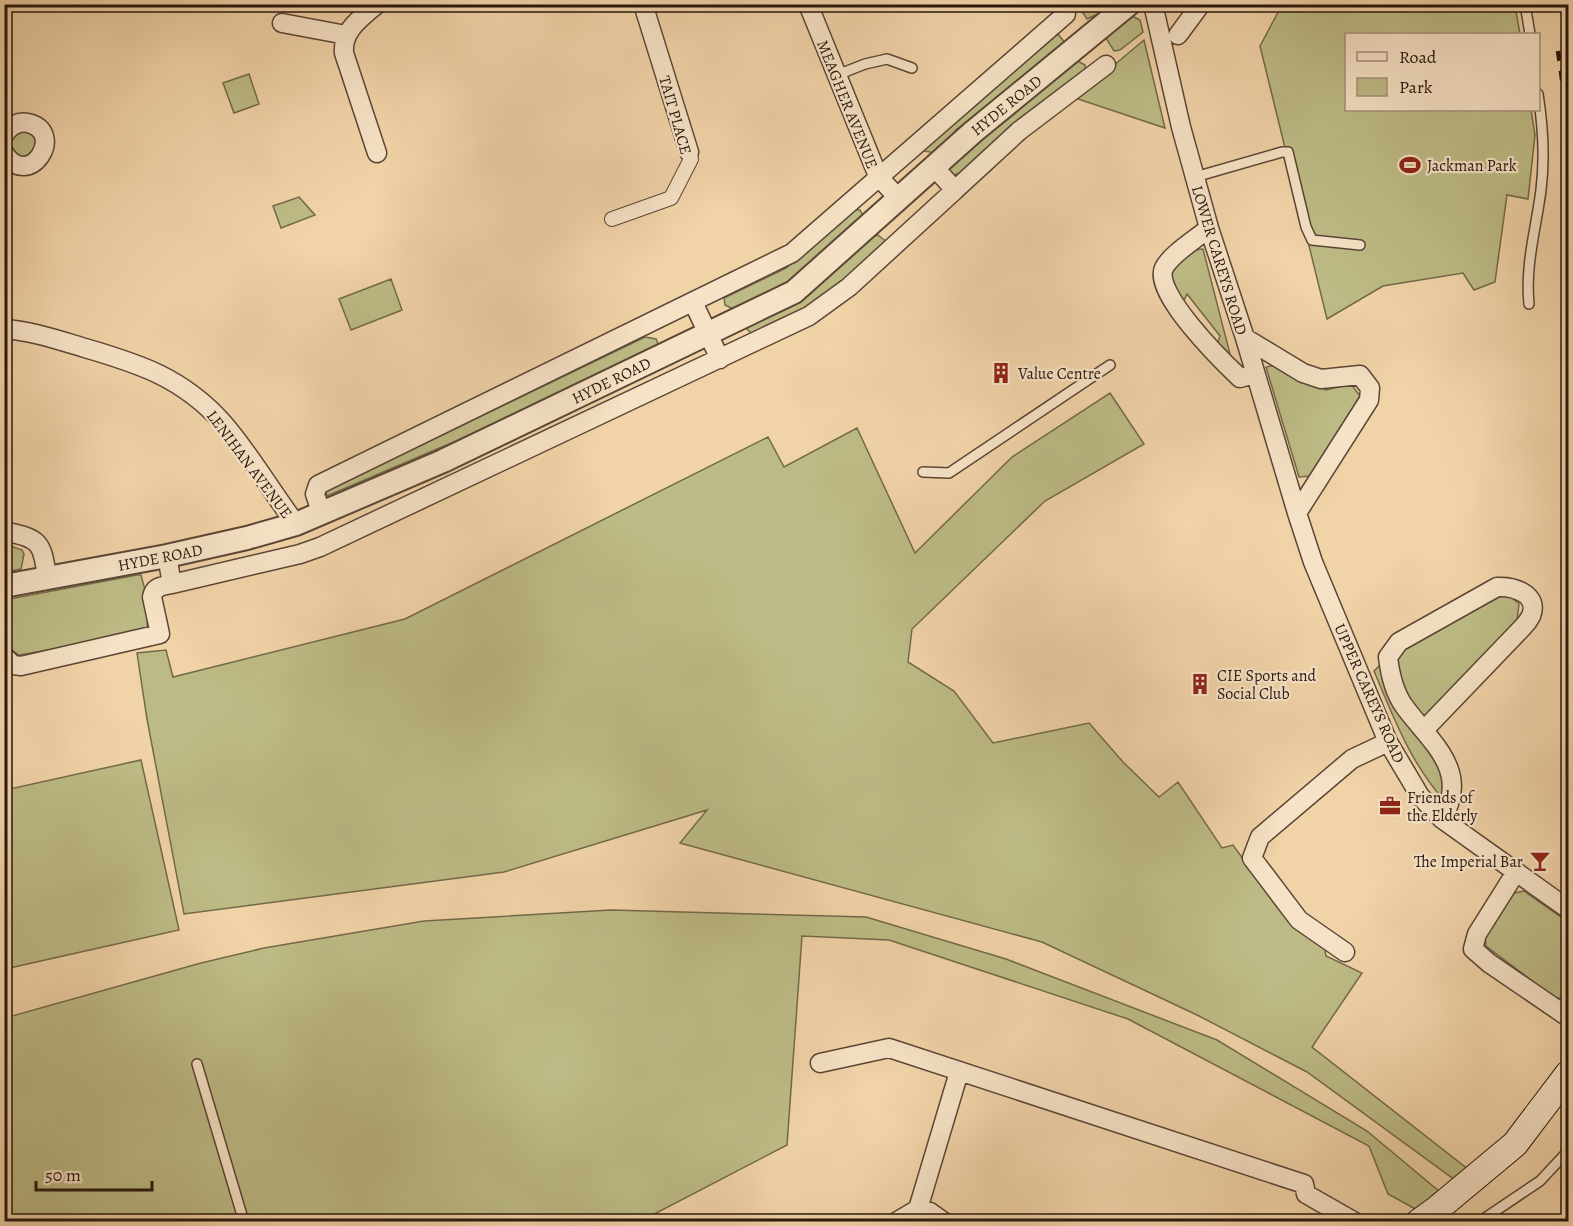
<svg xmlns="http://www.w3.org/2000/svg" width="1573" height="1226" viewBox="0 0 1573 1226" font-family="Alegreya,serif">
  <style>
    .green { fill: #bdbb85; stroke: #73694a; stroke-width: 1.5 }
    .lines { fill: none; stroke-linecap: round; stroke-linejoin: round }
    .service-casing { stroke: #5b4635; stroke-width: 12 }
    .pedestrian-casing { stroke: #5b4635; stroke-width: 16 }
    .minor-casing { stroke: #5b4635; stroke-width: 21 }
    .tertiary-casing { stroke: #5b4635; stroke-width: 26 }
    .secondary-casing { stroke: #29170f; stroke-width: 28 }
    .service { stroke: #f6e2c6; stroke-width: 9 }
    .pedestrian { stroke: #f6e2c6; stroke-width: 14 }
    .minor { stroke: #f6e2c6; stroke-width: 18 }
    .tertiary { stroke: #f6e2c6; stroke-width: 22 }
    .secondary { stroke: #f6e2c6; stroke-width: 26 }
    .rail { stroke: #29170f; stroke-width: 4.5; stroke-dasharray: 10 10; stroke-linecap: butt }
    .labels { text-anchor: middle; stroke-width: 4.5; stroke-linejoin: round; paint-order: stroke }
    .street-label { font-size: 16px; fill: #29170f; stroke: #f6e2c6 }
    .poi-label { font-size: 16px; fill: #29170f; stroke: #f6e2c6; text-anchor: start }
  </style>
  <rect width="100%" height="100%" fill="#f1d3a8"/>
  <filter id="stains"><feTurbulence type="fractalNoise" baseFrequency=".00333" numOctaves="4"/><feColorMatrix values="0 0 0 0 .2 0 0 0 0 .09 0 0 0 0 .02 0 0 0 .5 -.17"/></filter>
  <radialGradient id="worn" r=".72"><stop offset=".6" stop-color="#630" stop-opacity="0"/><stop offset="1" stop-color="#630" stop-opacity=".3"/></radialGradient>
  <path class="green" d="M1080,5H1111L1100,13L1087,19L1079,7Z
    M1282,5H1515L1520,34H1346V110H1531L1535,135L1528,199L1507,195L1495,282L1474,290L1463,273L1383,286L1327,319L1260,46Z
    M1130,15L1140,20L1143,32L1120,50L1114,51L1104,35Z
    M1058,34L1066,44L1062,51L957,129L935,153L924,151L925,144L1049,39Z
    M1144,40L1165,128L1075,98Z
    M1076,60L1085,65L1086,72L960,173L951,176L944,170Z
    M249,74L259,104L234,113L223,83Z
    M29,130L38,140L32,156L18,157C11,147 8,144 15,133Z
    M299,197L315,215L281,228L273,206Z
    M855,210H860L865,219L804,273L735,310L725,305L724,298L786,268Z
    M878,235L888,243L818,306L754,336L747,329L749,323L871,237Z
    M1203,249L1230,354L1219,355L1215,350L1220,336L1187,294L1181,307L1166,273L1193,250Z
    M391,279L402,310L351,330L339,299Z
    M645,337L656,339L659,346L456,441L327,496L326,492L330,489Z
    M1275,365L1326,390L1351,384L1360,396L1312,476L1299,477L1266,367Z
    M1110,393L1144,444L1045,501L912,629L908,662L954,691L993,743L1089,723L1123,762L1159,797L1178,782L1222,848L1233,845L1283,914L1324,945L1326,956L1362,973L1312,1047L1469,1170L1455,1180L1307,1072L1197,1015L1042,942L680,843L707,810L504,872L184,914L147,719L137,653L166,650L173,677L405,619L768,437L784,467L857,428L915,553L1012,457Z
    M5,544L22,550L24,554L21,569L5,572Z
    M137,575H141L148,601L147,630L131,636L19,655L9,648L5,631L4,600Z
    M1509,595L1519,604L1517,620L1426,716C1408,709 1401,681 1393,665L1403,649L1499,597Z
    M1380,665L1397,706L1437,761L1445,781L1443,799C1410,762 1393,716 1374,671Z
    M141,760L179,930L5,969V790Z
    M1524,891L1568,922V994L1565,998H1555L1486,946L1485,937L1514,893Z
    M611,910L866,917L1006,959L1217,1040L1367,1131L1440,1192L1419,1211L1388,1194L1369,1146L1128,1019L889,940L802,936L787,1145L641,1221L5,1222V1018L201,963L264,948L424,921Z"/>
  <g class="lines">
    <defs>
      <path id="service" d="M1525,4L1530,34
        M837,75L865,64L887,59L912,68
        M1195,177L1282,152H1288L1306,227L1312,240L1360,245
        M1529,304C1525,265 1536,229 1541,190C1545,158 1543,126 1538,94
        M923,472L949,473L1110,365
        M197,1064L244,1222
        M1485,1218L1540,1181L1568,1151"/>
      <path id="pedestrian" d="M612,219L671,198L691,159L689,152"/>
      <path id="minor" d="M377,4C361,18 342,30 344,53L377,153
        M643,4L689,152
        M808,4L878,176L898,198
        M1153,4L1181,127L1209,228L1245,338L1297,513L1313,562L1388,742L1420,796L1442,819L1568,909
        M282,23L346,35
        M1178,35L1201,4
        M4,135C10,126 18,121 28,123C67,132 29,192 4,153
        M934,167L955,190L1019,131L1106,65
        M1209,228C1196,239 1171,254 1164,268C1152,292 1222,361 1240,378L1254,374
        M693,302L720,359
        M4,329C32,331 58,340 85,348C140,364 183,378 223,423C250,454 271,491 296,524
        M1245,338L1303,373L1321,379L1360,375L1370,388L1369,400L1297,513
        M318,503L315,494L318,485L792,253L1066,14
        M4,531C40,539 42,541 47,578
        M172,584L300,554L320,547L809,316L849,287L955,190
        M4,656L13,665L21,666L160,634L152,597C154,586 163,586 172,584L167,556
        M1424,730L1522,628C1525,625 1529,620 1531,616C1540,594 1513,586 1497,587L1399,642L1388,657C1390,674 1394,692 1404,706C1430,742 1471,770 1442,819
        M1516,872L1477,934L1473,949L1489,963L1568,1017
        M1345,952L1299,920L1252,858L1260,837L1352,759L1388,742
        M820,1063L889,1048L1304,1184L1306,1194L1355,1222
        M918,1209L930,1212L944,1222
        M896,1222L918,1209L959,1072"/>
      <path id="tertiary" d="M4,586L167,556L247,538L296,524L443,461L794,292L973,132L1129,4"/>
      <path id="secondary" d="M1419,1222L1437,1209L1515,1144L1568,1074"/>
    </defs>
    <use href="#service" class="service-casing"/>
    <use href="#pedestrian" class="pedestrian-casing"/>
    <use href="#minor" class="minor-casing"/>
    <use href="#tertiary" class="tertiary-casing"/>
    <use href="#secondary" class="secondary-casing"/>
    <use href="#service" class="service"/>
    <use href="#pedestrian" class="pedestrian"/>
    <use href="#minor" class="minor"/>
    <use href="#tertiary" class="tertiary"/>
    <use href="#secondary" class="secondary"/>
    <path class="rail" d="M1558,51L1568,122"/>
  </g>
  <defs>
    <symbol id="stadium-bare" viewBox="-9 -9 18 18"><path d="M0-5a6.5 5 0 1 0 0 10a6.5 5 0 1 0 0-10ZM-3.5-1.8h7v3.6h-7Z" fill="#8f2418" stroke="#f6e2c6" stroke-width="2.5" paint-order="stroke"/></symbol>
    <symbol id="building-bare" viewBox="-9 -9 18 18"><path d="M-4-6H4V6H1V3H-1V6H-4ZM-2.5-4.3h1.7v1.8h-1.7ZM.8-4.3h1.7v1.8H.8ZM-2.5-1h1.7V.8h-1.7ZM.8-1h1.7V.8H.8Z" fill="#8f2418" stroke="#f6e2c6" stroke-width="2.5" paint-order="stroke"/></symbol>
    <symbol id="office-bare" viewBox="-9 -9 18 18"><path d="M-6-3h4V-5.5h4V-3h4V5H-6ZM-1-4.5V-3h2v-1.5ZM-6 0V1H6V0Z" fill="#8f2418" stroke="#f6e2c6" stroke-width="2.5" paint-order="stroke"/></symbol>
    <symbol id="bar-bare" viewBox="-9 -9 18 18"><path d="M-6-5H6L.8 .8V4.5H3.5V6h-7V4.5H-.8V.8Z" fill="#8f2418" stroke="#f6e2c6" stroke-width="2.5" paint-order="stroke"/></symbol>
  </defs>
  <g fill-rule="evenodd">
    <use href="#stadium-bare" x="1395" y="150" width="30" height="30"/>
    <use href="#building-bare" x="986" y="358" width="30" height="30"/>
    <use href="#building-bare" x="1185" y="669" width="30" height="30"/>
    <use href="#office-bare" x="1375" y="791" width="30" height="30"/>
    <use href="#bar-bare" x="1525" y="846" width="30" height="30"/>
  </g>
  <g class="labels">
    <g class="street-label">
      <text transform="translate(848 104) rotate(68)" y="6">MEAGHER AVENUE</text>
      <text transform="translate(1006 105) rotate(-39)" y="6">HYDE ROAD</text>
      <text transform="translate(676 115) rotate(74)" y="6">TAIT PLACE</text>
      <text transform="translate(1220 260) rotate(73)" y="6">LOWER CAREYS ROAD</text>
      <text transform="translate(611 380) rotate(-26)" y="6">HYDE ROAD</text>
      <text transform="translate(250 464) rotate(53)" y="6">LENIHAN AVENUE</text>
      <text transform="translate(160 557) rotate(-11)" y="6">HYDE ROAD</text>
      <text transform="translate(1370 693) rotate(66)" y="6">UPPER CAREYS ROAD</text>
    </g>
    <g class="poi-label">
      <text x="1427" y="171">Jackman Park</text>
      <text x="1018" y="379">Value Centre</text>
      <text x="1217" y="681">CIE Sports and<tspan x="1217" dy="18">Social Club</tspan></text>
      <text x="1407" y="803">Friends of<tspan x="1407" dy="18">the Elderly</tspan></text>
      <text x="1523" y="867" text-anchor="end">The Imperial Bar</text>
    </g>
  </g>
  <rect width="1573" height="1226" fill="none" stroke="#f1d3a8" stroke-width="24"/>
  <rect x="6" y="6" width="1561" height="1214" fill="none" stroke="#29170f" stroke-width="3"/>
  <rect x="12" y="12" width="1549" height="1202" fill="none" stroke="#29170f" stroke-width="1.5"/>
  <rect x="1345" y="33" width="195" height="78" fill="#f6e2c6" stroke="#a4917d" stroke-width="1.5"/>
  <rect x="1357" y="52" width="30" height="9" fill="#f6e2c6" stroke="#a4917d" stroke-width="1.5"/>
  <text x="1399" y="63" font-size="18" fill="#29170f">Road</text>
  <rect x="1357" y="78" width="30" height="18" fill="#bdbb85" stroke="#a4917d" stroke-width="1.5"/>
  <text x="1399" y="93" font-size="18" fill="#29170f">Park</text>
  <path d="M36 1181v9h116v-9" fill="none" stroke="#29170f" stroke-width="3"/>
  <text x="45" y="1181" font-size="18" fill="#29170f" stroke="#f6e2c6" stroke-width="4.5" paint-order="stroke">50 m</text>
  <rect width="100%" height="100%" filter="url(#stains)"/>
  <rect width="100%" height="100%" fill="url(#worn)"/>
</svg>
